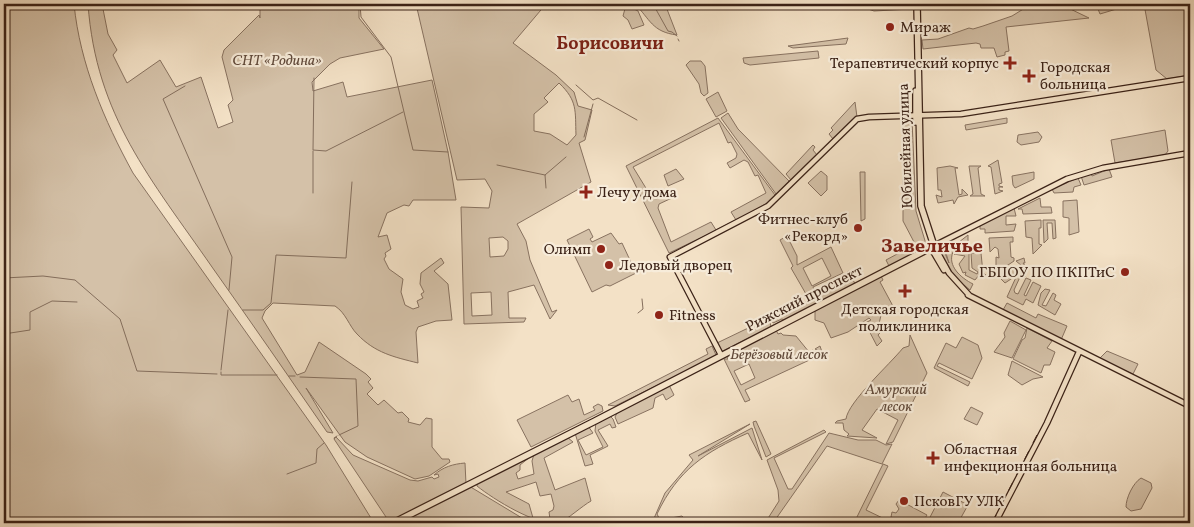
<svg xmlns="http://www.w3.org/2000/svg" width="1194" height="527" viewBox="0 0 1194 527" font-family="Vollkorn,serif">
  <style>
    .green { fill: #d4c1a8; stroke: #887260; fill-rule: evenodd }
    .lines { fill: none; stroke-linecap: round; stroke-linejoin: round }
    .stream { stroke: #846e5c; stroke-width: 1 }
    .major-casing { stroke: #3b2217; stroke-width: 7 }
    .highway-casing { stroke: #3b2217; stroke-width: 8 }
    .major { stroke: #f3e1c6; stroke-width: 4.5 }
    .highway { stroke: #f3e1c6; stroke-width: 5.5 }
    .rail { stroke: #3b2217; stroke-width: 1; stroke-dasharray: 9 9; stroke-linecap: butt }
    .poi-dot { fill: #8f2418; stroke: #f7ecda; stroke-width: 2 }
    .labels { text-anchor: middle; stroke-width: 4.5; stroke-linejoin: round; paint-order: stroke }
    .poi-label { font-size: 15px; fill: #3b2217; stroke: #f7ecda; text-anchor: start }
    .park-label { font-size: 15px; font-style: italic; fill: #614a3b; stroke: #f7ecda }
    .street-label { font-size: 15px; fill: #3b2217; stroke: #f7ecda }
    .quarter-label { font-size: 18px; font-weight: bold; fill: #7a1f14; stroke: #f7ecda }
    .district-label { font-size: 20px; font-weight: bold; fill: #7a1f14; stroke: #f7ecda }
  </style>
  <rect width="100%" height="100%" fill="#f3e1c6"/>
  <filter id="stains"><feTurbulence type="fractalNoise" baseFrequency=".004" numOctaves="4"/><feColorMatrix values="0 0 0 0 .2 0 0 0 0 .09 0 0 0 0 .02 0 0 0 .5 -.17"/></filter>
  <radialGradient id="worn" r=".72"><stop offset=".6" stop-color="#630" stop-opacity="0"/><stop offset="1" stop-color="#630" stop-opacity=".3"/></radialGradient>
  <path class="green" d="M4,4H74C80,64 104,120 133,173L326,445L374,523H4Z
    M88,4H102L108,34L117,50L113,55L127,83L160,60L176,87L201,77L218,128L233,122L228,105L233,100L222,57L224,50L259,15L260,18V4H359V18L384,49L340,58L330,64L312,82L313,91L343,82L347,97L432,80L448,152L456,200H413L409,206L404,205L387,213L378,237L387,235L391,249L385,253L386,256L384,259L389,269L403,279L401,292L405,305L413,309L419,307L417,301L423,298L421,294L424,292L420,284L421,273L441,258L444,263L434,271L448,284L452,320L436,321L418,327L416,332L418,363C394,357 375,353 357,334C349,326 346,313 335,306L273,303L265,311L262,318L297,375L305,372L319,342L366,374L371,379L368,382L373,388L367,394L378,405L384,400L398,413L402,412L409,419L408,422L420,425L426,418L432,419V447L442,459H449L450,462L429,476L415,479L367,457L345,442L306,388L333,433L327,432C289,377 251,322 212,267C151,179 96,116 88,4Z
    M416,4H546L513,43L556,75L574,92L578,106L592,110L585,140L579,143L591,182L517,224L526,241L530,260L552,312L557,310L550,319L534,285L508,292L509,318H526L524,322L464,324L461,207L489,208L492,191L485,179L457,180ZM559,83C578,101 575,111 576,135L567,145L550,134L534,131V114L548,102L544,98ZM503,237L508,241V249L504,256L490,257L489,238ZM491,292L492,315L472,316L471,293Z
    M635,4H665L677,35C652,32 650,19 635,4Z
    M853,4H911V9L874,11Z
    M1026,4H1060L1089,18L1006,27L1009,51L1005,52V55L997,57L994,48H981L980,44L976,43L923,49L922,40L938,39L969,28L973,29L983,26L1012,16L1025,8Z
    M1096,4H1133L1100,14Z
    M1144,4H1184L1190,39V75L1167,79L1156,70Z
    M626,5L638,11L644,25L632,29L628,20L623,16Z
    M848,38L846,44L793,48L788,46Z
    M818,51L819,58L750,65L744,63L743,58Z
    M690,61H701L705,66L708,93L704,96L701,93L699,84L686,65Z
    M718,92L727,111L716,117L706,99Z
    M855,102L857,117L833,139L829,134L833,130L831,128Z
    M728,113L738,129L789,181L776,194L721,118Z
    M718,118L775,195L767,203L738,220L669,253L626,166ZM719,123L728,143L731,142L737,154L736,158L727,163L730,168L744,160L748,162L755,176L758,175L766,193L731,212L736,220L716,230L711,222L671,242L658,208L659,204L674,197L671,191L656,199L652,198L633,167Z
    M903,118L912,120L916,211L926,244L923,249L889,266L886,260L912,246L911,243L914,242L903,221Z
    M1007,118V123L966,130L965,125Z
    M1165,130L1168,151L1165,155L1115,163L1111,140Z
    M1038,132L1042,137L1039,142L1021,145L1017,142L1018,135Z
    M813,145L815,147L813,150L817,155L791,180L786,174Z
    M998,160L1002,183L999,184V186L1003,187H999V190L1003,191L995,194L991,167L988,166Z
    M950,166L958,168H955L959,195L962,194V189L968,195L958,197L954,204L953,200L938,203L936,195L942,197L941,190H938L937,168Z
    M969,166H981L978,168L981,194L985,196H970L973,194Z
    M676,169L684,179L668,186L664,175Z
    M1109,169L1112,177L1084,185L1081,176L1091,174L1092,176Z
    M821,171L827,176V190L821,196L808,183Z
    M860,172H865V219L861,221Z
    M1034,172V179L1015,188L1013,185L1012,176Z
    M1078,178L1081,185L1074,187L1073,192L1054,193L1052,189Z
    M1040,198L1041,207H1051L1052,213L1023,214L1022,209H1018Z
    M1077,200L1079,232L1069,235V218L1063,217V201Z
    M1014,208L1016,216H1006V225L1016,224L1014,231L985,233V229H980V225Z
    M1041,220V228H1039V244L1042,245L1033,254L1032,238L1026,237L1025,221Z
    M1043,220H1055L1056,238L1053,239L1052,223H1047L1048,239L1044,243Z
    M589,229L593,237L590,239L592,242L611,233L619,244L622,243L636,273L610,286L606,285L592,292L567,240Z
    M968,235V247L961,249H966V251L953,252C947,266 961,278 973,284L970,290L964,285L968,291L954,277L939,251L942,246L949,263L944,247L950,244L952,249H954V246Z
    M787,236L797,256V265L831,247L843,273L813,287L814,290L806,294L791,268L793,266L780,240ZM822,258L831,276L812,286L803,268Z
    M1013,237V242H1010L1011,257L1014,258V261L996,273V257L999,258L998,249L995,247L990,252L989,238Z
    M966,252H969V270L977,274L978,272L972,268L971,253H981L983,273L986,275H979L975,280L965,275L966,272L963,273L959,264L965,256L954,254Z
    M1024,258L1025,263H1023L1026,267L1025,277H1020L1014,290L1015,293L1018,294L1026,278L1031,280L1024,295L1026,296L1033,282L1041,286L1033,303L1026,299L1023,305L1007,297L1017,275L1005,283L999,277L1014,268L1018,274L1022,266L1016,261Z
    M849,271L855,284L784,320L782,319L773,323L771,319L850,280L847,272Z
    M881,276L883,280L880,282L894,308L881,315L879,324L884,329L878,335L882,341L877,346L865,323L871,320L869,318L848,332L831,338L824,323L815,320V309Z
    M1045,289L1050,290L1042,305L1046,306L1053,293L1056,295L1054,300L1061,304L1055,315L1038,305L1041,293Z
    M1007,303L1036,318L1038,314L1067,326L1061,340L1003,310Z
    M769,318L771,327L721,352L717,343Z
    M1010,321L1026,330L1012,358L994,352L1005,337L1004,333Z
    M1027,328L1052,341L1047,348L1055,352L1050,365H1044L1041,373L1013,359L1022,340L1025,338Z
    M776,330L778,334L781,333L783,335L796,336L809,352L813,350L811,354L817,355L819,351L815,349L820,346L822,352L818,356L745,390L750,400L745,402L724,359H728L726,355ZM749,364L755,378L741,385L734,371Z
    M910,335L927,373L893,442L886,444L898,420L877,409L862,430L877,438L847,436L849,434L844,430L843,423H835L837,421L846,419C848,402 890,364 903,348L909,346Z
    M962,337L978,345L982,358L972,379L939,363L937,366L970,382L968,386L934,368L946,343L956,348Z
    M712,346L716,355L709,360L615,406L608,405L708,354L706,349Z
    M1107,351L1138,364L1133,374L1101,360L1100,358Z
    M1012,361L1043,377L1033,379L1022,385L1008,375Z
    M669,385L674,395L666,400L663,394L655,398L653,408L618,424L615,417L617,413Z
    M568,395L572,402L579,399L584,415L595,410L593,407L598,404L602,406L603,411L531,447L517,420Z
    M971,407L983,413L977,425L964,419Z
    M610,416L613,419L616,427L612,428L610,424L598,430L608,446L590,455L593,464L585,466L575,433L588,426L593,433L578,440L586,455L603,447L595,431L596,422Z
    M756,421L771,454L766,457L754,426L753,422Z
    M750,424L698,456L752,428L762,460L748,433C705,452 678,470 657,514L660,520L682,516L689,523H652L665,493L693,460L689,455Z
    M824,430L826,432L774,458L788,489H792L829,433L858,440H876L886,445L892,444L882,464L827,446L773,523H765L779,501L778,490L767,460Z
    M336,437L353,455L410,480L418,481L432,477L434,479L439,477L438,474L434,475C443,467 453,464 465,463L466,484L392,523H383L388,520L334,439Z
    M567,437L573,442L544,458L555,490L585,478L591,501C582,506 568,519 559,523C538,527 493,499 477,486V483L530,457L520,465V470L516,473L518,479L534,474L532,461L534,454ZM536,482L540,496L551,494L554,506L553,510L549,512L550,519L538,521L533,518L529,504L506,492Z
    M883,464L888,466L866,510L893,523H854Z
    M1141,478L1151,483L1152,488L1141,509L1131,511L1126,507C1126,498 1133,483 1141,478Z
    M469,486L522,518L535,523H397Z
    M943,492L968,505L958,523H927Z
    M899,500L927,515L922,523H906L891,517L892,512L896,513L899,509L896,504Z"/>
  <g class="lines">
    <path class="stream" d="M360,4L361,17L391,57L413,150L448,152
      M653,4L668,31L672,32L677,36
      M896,4V9
      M678,39L679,41
      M314,78L313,150L326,151L403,112
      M576,85L593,100L598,98L637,120
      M185,86L163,99L232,257L229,290
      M584,137L593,104
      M313,151V193
      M497,165L545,175
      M546,188L545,175L566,157
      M4,278L43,276L75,280L120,319L137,371L217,374
      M243,310H263L271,303L276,255L346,258L352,182
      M638,313L643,309L642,299
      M4,334L30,330V312L52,301L77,302
      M221,370L228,310
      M221,372V375H277
      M289,376H295
      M300,377L356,379L358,426L339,435
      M334,438L337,436
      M287,474L316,463L317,449L324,443"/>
    <defs>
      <path id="major" d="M931,248L944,270
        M968,295L1190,406
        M969,295L949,273L934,246L1067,179L1103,168L1190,153
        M721,355L670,257L768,206L857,119L869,117L961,114L1190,78
        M995,523L1047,423L1079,352"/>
      <path id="highway" d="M916,91V122
        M595,421L934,246L921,206L917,4
        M393,523L597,420"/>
    </defs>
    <use href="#major" class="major-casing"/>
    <use href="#highway" class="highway-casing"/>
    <use href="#major" class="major"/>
    <use href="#highway" class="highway"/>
    <path class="rail" d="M992,523L1037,435"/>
  </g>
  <g class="poi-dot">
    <circle cx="890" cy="27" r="5"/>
    <path d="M1007.5 55.5h5v5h5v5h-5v5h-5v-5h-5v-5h5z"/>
    <path d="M1026.5 68.5h5v5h5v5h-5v5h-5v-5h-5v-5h5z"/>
    <path d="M583.5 184.5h5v5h5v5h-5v5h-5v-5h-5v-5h5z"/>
    <circle cx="858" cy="228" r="5"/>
    <circle cx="601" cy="249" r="5"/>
    <circle cx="609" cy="265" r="5"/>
    <circle cx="1125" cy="272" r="5"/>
    <path d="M902.5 283.5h5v5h5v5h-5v5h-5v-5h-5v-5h5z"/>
    <circle cx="659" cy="315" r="5"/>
    <path d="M930.5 450.5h5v5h5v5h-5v5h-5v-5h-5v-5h5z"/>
    <circle cx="904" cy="501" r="5"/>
  </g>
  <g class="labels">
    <g class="poi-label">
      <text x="900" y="32">Мираж</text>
      <text x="999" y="68" text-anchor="end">Терапевтический корпус</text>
      <text x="1040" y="72">Городская<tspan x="1040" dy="17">больница</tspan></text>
      <text x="597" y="197">Лечу у дома</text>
      <text x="848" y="224" text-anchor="end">Фитнес-клуб<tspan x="848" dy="17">«Рекорд»</tspan></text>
      <text x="591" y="254" text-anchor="end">Олимп</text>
      <text x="619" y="270">Ледовый дворец</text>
      <text x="1115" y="277" text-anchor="end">ГБПОУ ПО ПКПТиС</text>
      <text x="905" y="314" text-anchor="middle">Детская городская<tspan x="905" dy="17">поликлиника</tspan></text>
      <text x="669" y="320">Fitness</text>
      <text x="944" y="454">Областная<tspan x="944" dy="17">инфекционная больница</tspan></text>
      <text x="914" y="506">ПсковГУ УЛК</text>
    </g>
    <g class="park-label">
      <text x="277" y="65">СНТ «Родина»</text>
      <text x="779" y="359">Берёзовый лесок</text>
      <text x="896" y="394">Амурский<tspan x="896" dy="17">лесок</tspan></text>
    </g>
    <g class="street-label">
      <text transform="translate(905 146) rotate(-92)" y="5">Юбилейная улица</text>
      <text transform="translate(804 298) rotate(-27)" y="5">Рижский проспект</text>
    </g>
    <g class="quarter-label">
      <text x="610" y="49">Борисовичи</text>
    </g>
    <g class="district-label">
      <text x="932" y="252">Завеличье</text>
    </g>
  </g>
  <rect width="1194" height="527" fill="none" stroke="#f3e1c6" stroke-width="20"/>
  <rect x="5" y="5" width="1184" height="517" fill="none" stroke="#3b2217" stroke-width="2.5"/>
  <rect x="10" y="10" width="1174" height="507" fill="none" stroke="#3b2217"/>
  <rect width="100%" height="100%" filter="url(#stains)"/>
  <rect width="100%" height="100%" fill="url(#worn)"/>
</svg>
